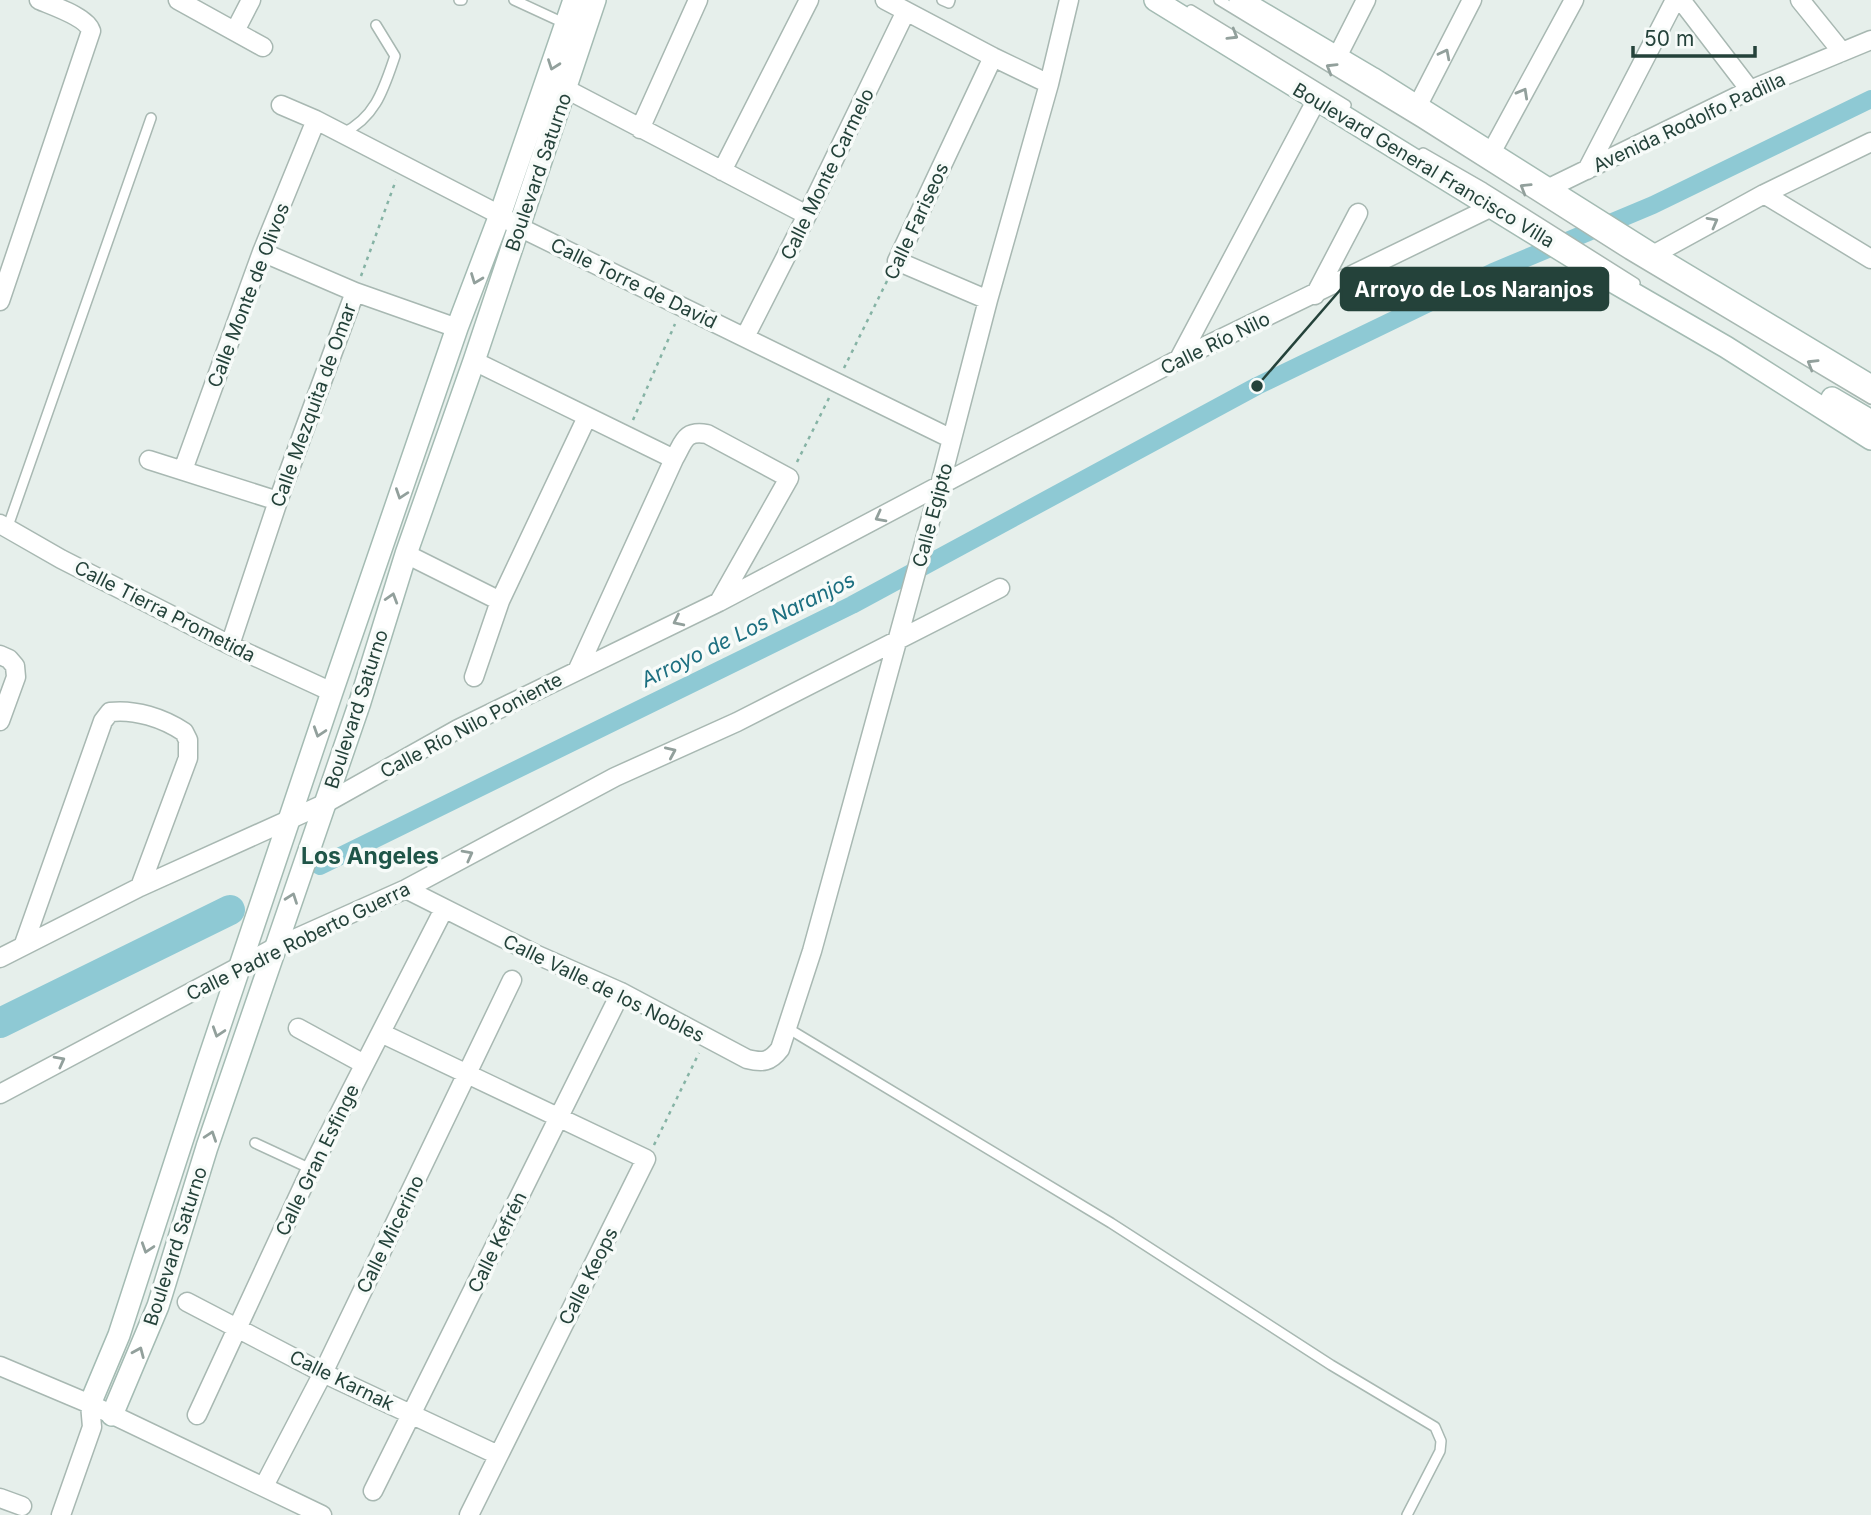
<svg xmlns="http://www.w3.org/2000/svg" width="1871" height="1515" viewBox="0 0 1871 1515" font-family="Inter,sans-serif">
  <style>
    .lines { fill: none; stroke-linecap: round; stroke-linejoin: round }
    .canal { stroke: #8ec9d4; stroke-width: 18 }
    .river { stroke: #8ec9d4; stroke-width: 30 }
    .lane-casing { stroke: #a8b8b2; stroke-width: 12 }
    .street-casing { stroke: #a8b8b2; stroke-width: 21 }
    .secondary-casing { stroke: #a4bbb3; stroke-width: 24 }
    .path { stroke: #86b3a5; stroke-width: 2.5; stroke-dasharray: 3.5 5; stroke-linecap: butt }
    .lane { stroke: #fff; stroke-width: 9 }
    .street { stroke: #fff; stroke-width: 18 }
    .secondary { stroke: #fff; stroke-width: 21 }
    .oneway { stroke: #92a09c }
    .labels { text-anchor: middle; stroke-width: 7; stroke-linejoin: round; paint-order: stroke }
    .street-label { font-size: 19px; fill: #24423a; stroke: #f7fbf9 }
    .water-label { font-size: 21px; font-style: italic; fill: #1c6f80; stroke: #f7fbf9 }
    .quarter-label { font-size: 23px; font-weight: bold; fill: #1f5548; stroke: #f7fbf9 }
    .leader { fill: none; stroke: #24423a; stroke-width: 2.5 }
    .callout-dot { fill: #24423a; stroke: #f7fbf9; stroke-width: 2.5 }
    .callout { fill: #24423a; stroke: #24423a; stroke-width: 2.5 }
    .callout-label { font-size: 21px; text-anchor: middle; font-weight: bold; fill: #fff }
  </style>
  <rect width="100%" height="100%" fill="#e6efeb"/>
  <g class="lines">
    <path class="canal" d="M320,866L852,605L1257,386L1493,272L1653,205L1871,99"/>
    <path class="river" d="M0,1023L230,910"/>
    <defs>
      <path id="lane" d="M459,0H462
        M514,0L566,24
        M942,0L949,3L950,0
        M1219,0L1420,122L1628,254L1871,399
        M1191,10L1346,105
        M343,133C376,117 384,88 395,56L376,25
        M1423,153L1484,188L1635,283
        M7,529L151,118
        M789,1029L1111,1223L1331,1365L1435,1427L1441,1441L1440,1451L1407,1515
        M255,1143L311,1169"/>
      <path id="street" d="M178,0L263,47
        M885,0L993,57L1049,84
        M1681,0L1750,90
        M1800,0L1842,52
        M235,31L251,0
        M1337,57L1366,0
        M566,89L807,215
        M281,105L316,120L500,215L519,227L952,439
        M1417,107L1472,0
        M640,129L698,0
        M1491,153L1574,0
        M1587,170L1675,0
        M722,171L809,0
        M1547,189L1750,90L1871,40
        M1764,194L1871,259
        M262,252L355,292L457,328
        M1653,255L1764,194L1871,142
        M1315,295L1358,213
        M988,300L897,261L993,57
        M0,301L91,31C87,17 53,6 39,0
        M745,337L807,215L906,11
        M1179,359L1317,99
        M474,361L674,459
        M149,460L278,501
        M183,470L262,252L316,120
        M0,524L61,559L230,645L332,692
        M406,554L500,601
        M230,645L278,501L355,292
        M0,655L9,659L15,666L16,677L0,721
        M578,669L674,459C684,442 684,430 707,434L789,478L719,602
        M474,677L500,601L587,417
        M406,889L535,954L621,992L747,1059C763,1063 770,1062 780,1049L812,951L940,485L988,300L1049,84L1069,0
        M24,944L103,721L110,712C135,709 163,718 184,732L188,740V758L140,887
        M0,958L140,887L326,803L458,729L719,602L1179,359L1494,206
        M298,1028L364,1064
        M381,1033L646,1159L469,1515
        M0,1094L274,948L406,889L615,777L737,722L1000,588
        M187,1302L323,1373L498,1455
        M0,1366L90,1404L322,1515
        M197,1415L311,1169L444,909
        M264,1486L323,1373L512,980
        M373,1491L621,992
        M0,1498L22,1506
        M61,1515L92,1427L90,1404"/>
      <path id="secondary" d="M1155,0L1603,276L1726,347L1871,439
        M1240,0L1372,78L1653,255L1871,386
        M1832,398L1871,421
        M90,1404L119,1335L206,1067L332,692L457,328L500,215L574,0
        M112,1415L158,1306L207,1147L360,702L406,554L474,361L595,0"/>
    </defs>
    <use href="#lane" class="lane-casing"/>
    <use href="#street" class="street-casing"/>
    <use href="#secondary" class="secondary-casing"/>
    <path class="path" d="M361,276L396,180
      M844,368L889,277
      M633,420L675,324
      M797,462L830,396
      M654,1145L699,1053"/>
    <use href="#lane" class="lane"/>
    <use href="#street" class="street"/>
    <use href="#secondary" class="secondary"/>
  </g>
  <defs><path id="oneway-chevron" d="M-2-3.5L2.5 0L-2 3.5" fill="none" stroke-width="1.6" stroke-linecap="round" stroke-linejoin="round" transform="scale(1.75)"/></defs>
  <g class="oneway">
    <use href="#oneway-chevron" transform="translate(1233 35) rotate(31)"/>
    <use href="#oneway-chevron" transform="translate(1445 54) rotate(-63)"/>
    <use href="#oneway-chevron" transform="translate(553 65) rotate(110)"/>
    <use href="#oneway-chevron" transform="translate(1331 68) rotate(-149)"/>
    <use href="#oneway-chevron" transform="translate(1523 93) rotate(-61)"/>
    <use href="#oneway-chevron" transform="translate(1525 188) rotate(-149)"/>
    <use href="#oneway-chevron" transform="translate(1713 222) rotate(-29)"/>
    <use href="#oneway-chevron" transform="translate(476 279) rotate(111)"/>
    <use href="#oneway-chevron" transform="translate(1812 364) rotate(-149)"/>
    <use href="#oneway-chevron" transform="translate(401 494) rotate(109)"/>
    <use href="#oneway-chevron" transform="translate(880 517) rotate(152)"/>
    <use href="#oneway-chevron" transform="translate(392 598) rotate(-73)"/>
    <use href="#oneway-chevron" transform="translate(678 621) rotate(154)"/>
    <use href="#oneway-chevron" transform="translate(319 732) rotate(108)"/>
    <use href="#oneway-chevron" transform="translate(671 752) rotate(-24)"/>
    <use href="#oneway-chevron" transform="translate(468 855) rotate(-28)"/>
    <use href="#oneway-chevron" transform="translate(292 898) rotate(-70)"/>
    <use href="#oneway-chevron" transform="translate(218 1032) rotate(108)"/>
    <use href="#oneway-chevron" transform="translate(60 1061) rotate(-28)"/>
    <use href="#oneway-chevron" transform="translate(211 1136) rotate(-71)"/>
    <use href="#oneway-chevron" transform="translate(147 1248) rotate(108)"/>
    <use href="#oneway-chevron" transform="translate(139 1352) rotate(-67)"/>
  </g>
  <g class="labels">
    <g class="street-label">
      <text transform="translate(1689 122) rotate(-25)" y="7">Avenida Rodolfo Padilla</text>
      <text transform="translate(1424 165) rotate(31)" y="7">Boulevard General Francisco Villa</text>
      <text transform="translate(538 172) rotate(-71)" y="7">Boulevard Saturno</text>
      <text transform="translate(827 174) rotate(-64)" y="7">Calle Monte Carmelo</text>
      <text transform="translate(916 221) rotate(-65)" y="7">Calle Fariseos</text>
      <text transform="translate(634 283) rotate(26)" y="7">Calle Torre de David</text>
      <text transform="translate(248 295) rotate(-69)" y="7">Calle Monte de Olivos</text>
      <text transform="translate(1215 343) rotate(-26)" y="7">Calle Río Nilo</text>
      <text transform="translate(313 405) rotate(-70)" y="7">Calle Mezquita de Omar</text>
      <text transform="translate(932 515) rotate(-75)" y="7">Calle Egipto</text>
      <text transform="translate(165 611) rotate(27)" y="7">Calle Tierra Prometida</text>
      <text transform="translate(356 709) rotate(-72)" y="7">Boulevard Saturno</text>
      <text transform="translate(471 725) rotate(-28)" y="7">Calle Río Nilo Poniente</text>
      <text transform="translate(298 941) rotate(-26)" y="7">Calle Padre Roberto Guerra</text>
      <text transform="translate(604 988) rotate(26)" y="7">Calle Valle de los Nobles</text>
      <text transform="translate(317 1160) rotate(-64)" y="7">Calle Gran Esfinge</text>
      <text transform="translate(390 1234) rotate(-64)" y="7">Calle Micerino</text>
      <text transform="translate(497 1242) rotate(-64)" y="7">Calle Kefrén</text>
      <text transform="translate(175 1246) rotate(-72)" y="7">Boulevard Saturno</text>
      <text transform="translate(588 1276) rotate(-63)" y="7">Calle Keops</text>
      <text transform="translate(342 1380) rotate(26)" y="7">Calle Karnak</text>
    </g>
    <g class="water-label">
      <text transform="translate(748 630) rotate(-26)" y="7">Arroyo de Los Naranjos</text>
    </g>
    <g class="quarter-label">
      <text x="370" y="864">Los Angeles</text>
    </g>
  </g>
  <path class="leader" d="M1257 386L1341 289"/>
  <circle class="callout-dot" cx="1257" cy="386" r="7"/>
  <rect class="callout" x="1341" y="268" width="267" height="42" rx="7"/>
  <g class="callout-label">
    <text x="1474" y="297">Arroyo de Los Naranjos</text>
  </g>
  <path d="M1633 46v10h122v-10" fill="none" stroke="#24423a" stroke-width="3.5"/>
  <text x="1644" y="46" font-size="21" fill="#24423a" stroke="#f7fbf9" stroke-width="5" paint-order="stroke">50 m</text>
</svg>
